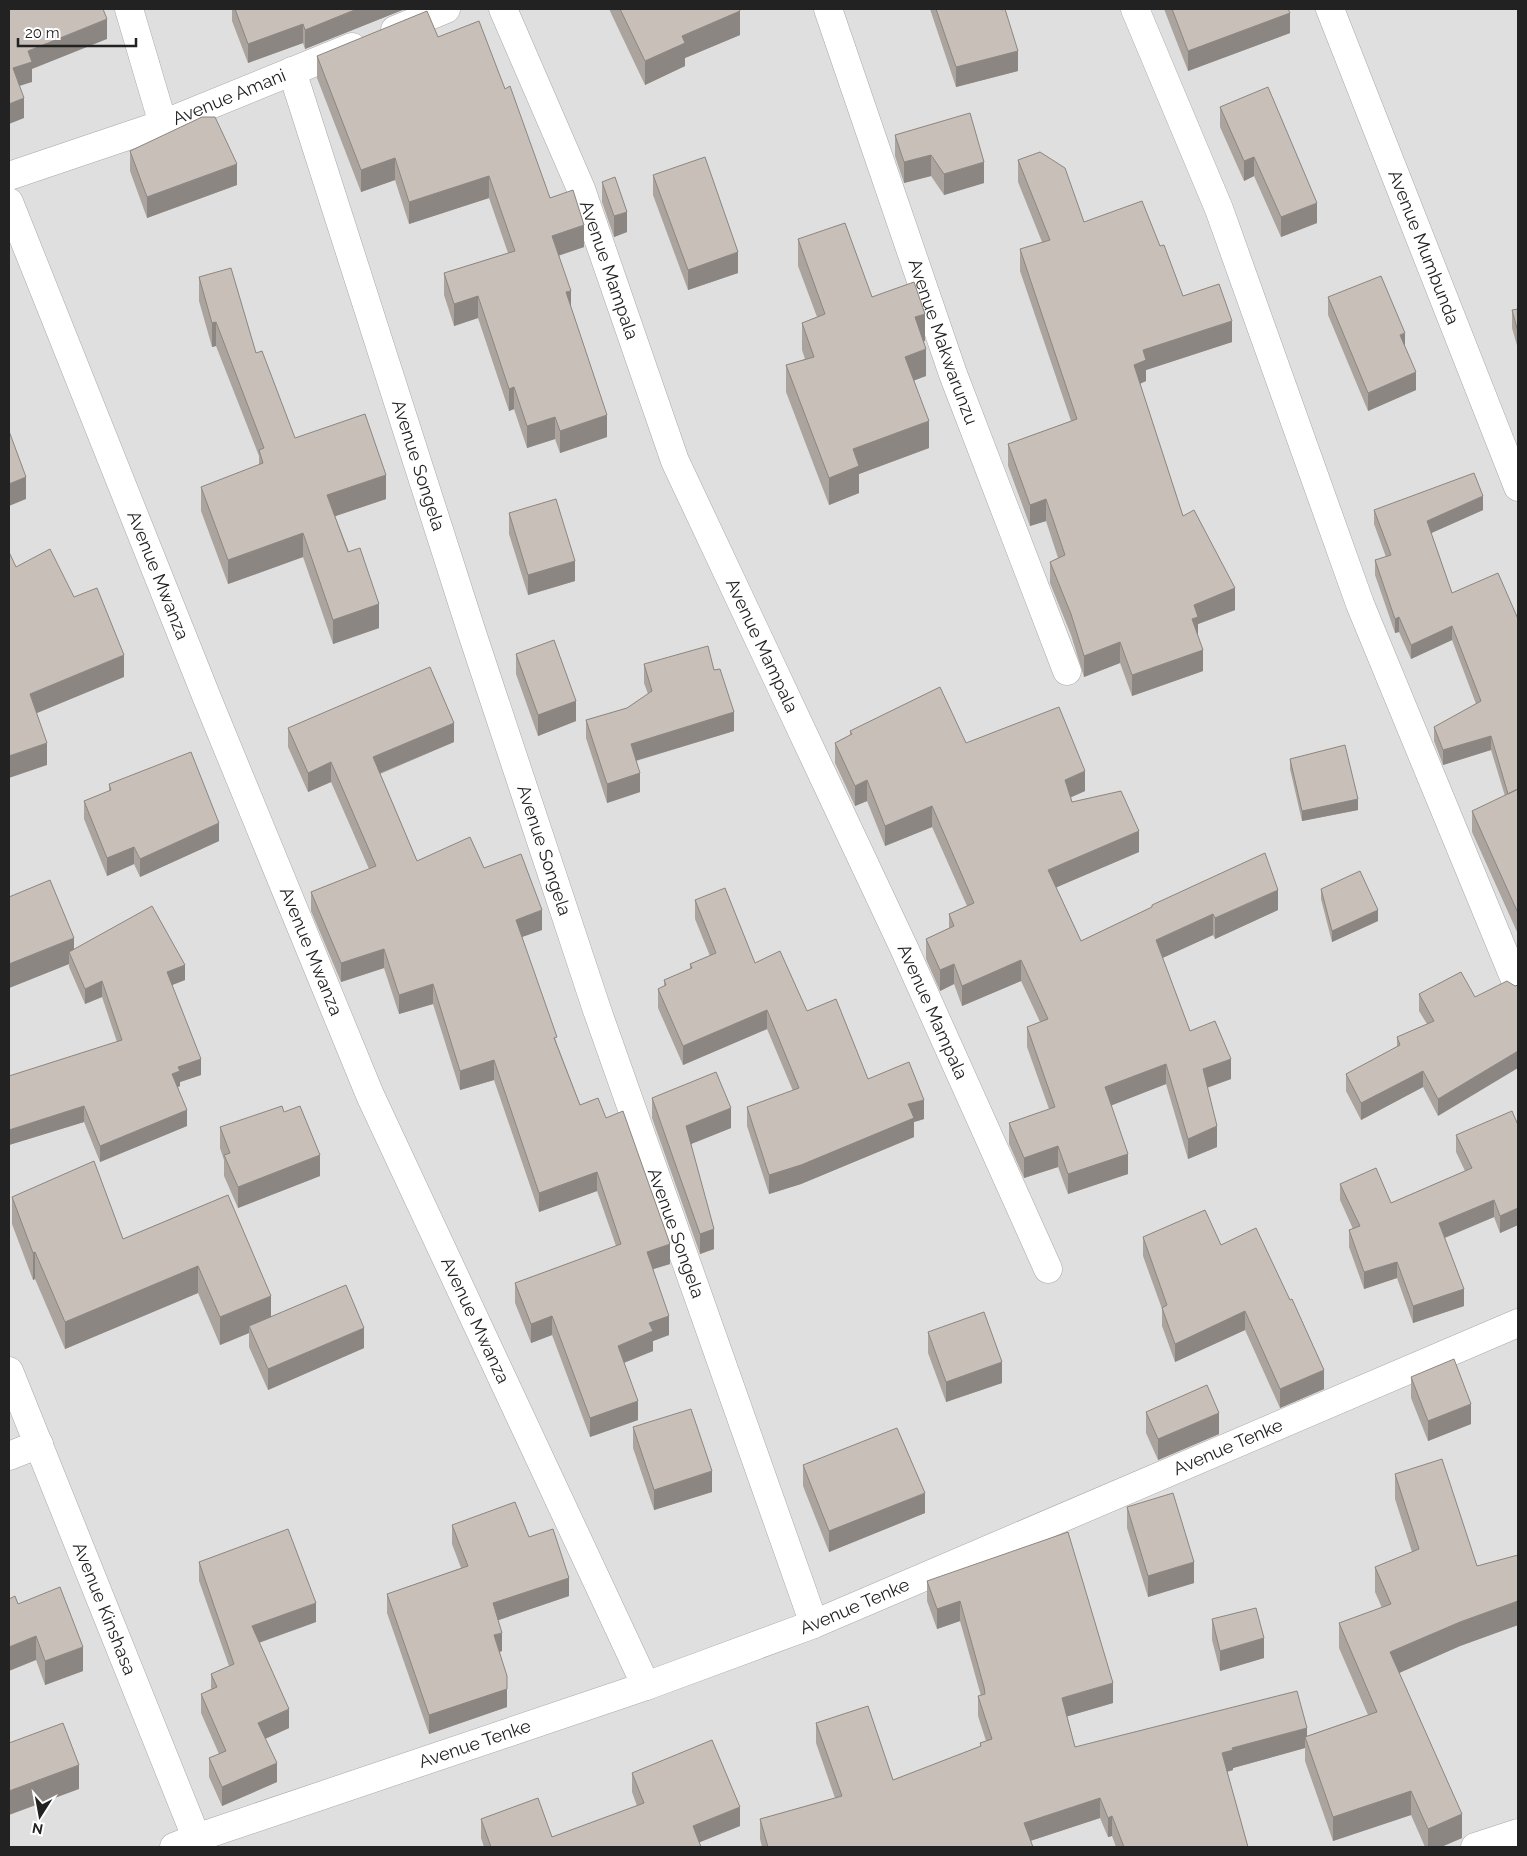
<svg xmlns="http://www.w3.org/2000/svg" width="1527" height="1856" viewBox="0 0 1527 1856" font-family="Raleway,sans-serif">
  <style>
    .residential { fill: #e0dfdf }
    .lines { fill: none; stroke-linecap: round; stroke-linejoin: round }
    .minor-casing { stroke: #a9a9a9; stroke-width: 29 }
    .minor { stroke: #fff; stroke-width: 28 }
    .wall { fill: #aba49e }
    .shaded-wall { fill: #8b8681 }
    .building { fill: #c7bfb8; stroke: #8b8681 }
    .labels { text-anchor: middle; stroke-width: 5; stroke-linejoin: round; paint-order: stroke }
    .street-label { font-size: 18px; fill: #222; stroke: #fff }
  </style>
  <rect width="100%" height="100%" fill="#f2efe9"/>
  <path class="residential" d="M9,9H1518V1847H9Z"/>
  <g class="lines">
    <defs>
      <g id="minor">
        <path d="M129,9L163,124"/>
        <path id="s1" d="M503,9L581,189L675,461L904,948L1048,1269"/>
        <path id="s2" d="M828,9L953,374L1067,671"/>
        <path d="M1135,9L1219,209L1360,604L1518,987"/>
        <path id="s3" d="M1330,9L1518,487"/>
        <path d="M395,30L446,9"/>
        <path id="s4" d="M292,71L472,633L597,1010L814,1624"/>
        <path id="s5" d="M9,176L163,124L352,47"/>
        <path id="s6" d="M9,202L207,698L370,1095L646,1686"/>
        <path id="s7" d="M9,1371L200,1847"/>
        <path d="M9,1456L39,1444"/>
        <path id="s8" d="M174,1847L196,1838L646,1686L814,1624L1518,1323"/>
        <path d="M1475,1847L1518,1833"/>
      </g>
    </defs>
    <use href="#minor" class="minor-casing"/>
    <use href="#minor" class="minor"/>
  </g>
  <path class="wall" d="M232,9H405L305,49L303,43L248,63L232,21Z
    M609,9H739L740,35L685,58V66L645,85Z
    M930,9H1001L1018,71L956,87Z
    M1164,9H1288L1290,33L1188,71Z
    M438,37L505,89L550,198L584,247L559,255L571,308L607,437L560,453L555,439L527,448L514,409L509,411L478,318L454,326L444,295V273L508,253L489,198L409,224L395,180L361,192L317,78V56Z
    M1220,107L1317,223L1281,237L1254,176L1244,181L1220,127Z
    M1517,122H1518V142L1517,140Z
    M895,135L984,183L944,195L931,176L904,183L895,156Z
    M130,151L237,185L147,218L130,171Z
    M1018,160L1084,222L1160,246L1183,296L1232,342L1146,370V381L1140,384L1183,516L1235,610L1198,624V636L1203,671L1132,696L1120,663L1084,677L1071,635L1050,583V562L1058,558L1046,521L1030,526L1008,466V444L1071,421L1020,271V249L1042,242L1018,182Z
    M653,175L738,273L688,290L653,195Z
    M602,182L627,232L614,237L602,202Z
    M798,239L872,297L925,341H924L926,376L914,380L929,448L859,474V493L829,505L786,392V365L805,359L802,350V323L817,317L798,266Z
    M199,277L256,353L295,438L386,499L335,516L379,628L333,644L303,557L228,584L201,511V487L259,465V456L216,346L212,347L199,301Z
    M1328,297L1405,347L1416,390L1368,411L1328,315Z
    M1518,309V349L1512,328V310Z
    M1374,510H1483L1431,533L1452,593L1518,619V934L1472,832V811L1505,796L1491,750L1443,765L1434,741V727L1476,704L1452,640L1411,659L1399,632L1395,633L1375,575V560L1386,557L1374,524Z
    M509,513L575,581L528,595L509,534Z
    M516,654L576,721L538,736L516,674Z
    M644,664L714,670L734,731L636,761L640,792L607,803L586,738V720L627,708L648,694L644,683Z
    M288,728L454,742L380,774L417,861L484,868L542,930L522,937L557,1044L580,1105L606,1118L670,1264L653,1269L669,1335L653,1341V1351L624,1363L638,1420L590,1437L552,1335L531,1343L515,1303V1283L616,1246L597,1191L539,1212L494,1080L460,1090L433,1004L399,1014L384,968L341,982L311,911V892L369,869L331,782L308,792L288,747Z
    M850,731L966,743L1085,791L1071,797L1072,802L1139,852L1056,887L1081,941L1152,907V905L1278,910L1215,939L1213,935L1162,958L1190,1031L1231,1079L1207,1088L1217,1147L1188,1159L1166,1084L1111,1105L1128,1174L1068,1194L1058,1167L1024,1178L1009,1144V1123L1049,1109L1027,1047V1027L1040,1022L1021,981L962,1006L954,984L940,991L926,959V939L949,928V914L967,906L932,827L885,846L867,801L855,806L835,763V743L850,735Z
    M1290,759L1358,810L1302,821L1290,769Z
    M109,784L219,841L140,877L134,864L107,876L84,819V801L109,791Z
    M1321,889L1378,921L1332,942L1321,899Z
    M9,897L74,949L185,980L172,985L201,1075L180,1082V1086L178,1087L187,1126L100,1162L84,1122L9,1145L117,1042L102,997L85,1004L69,967V964L9,988Z
    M695,900L755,963L807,1011L868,1079L924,1119L914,1122V1137L801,1184L769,1194L747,1126V1107L793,1091L767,1029L683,1065L658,1008V989L664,986V980L690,969V964L710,956L695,919Z
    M1461,972L1438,1116L1423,1087L1361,1120L1346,1091V1074L1397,1047V1037L1427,1024L1419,1011V994Z
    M652,1098L731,1128L691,1144L714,1249L700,1254L652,1118Z
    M284,1112L320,1176L238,1208L224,1176V1160L220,1148V1127Z
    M1518,1125V1225L1500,1233L1494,1217L1445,1238L1464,1306L1413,1323L1397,1278L1364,1289L1349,1247V1230L1353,1229L1340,1200V1184L1391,1203L1465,1171L1456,1152V1135Z
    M228,1195L271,1317L364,1348L268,1390L249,1347V1333L220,1345L198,1293L65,1349L35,1279L33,1280L12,1224V1197L123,1239Z
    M1143,1237L1221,1245L1324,1389L1280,1408L1245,1330L1175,1362L1162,1326V1309L1143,1256Z
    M928,1332L1002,1383L946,1402L928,1353Z
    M1411,1377L1471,1424L1428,1441L1411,1398Z
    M1146,1412L1219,1434L1158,1460L1146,1433Z
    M633,1427L712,1492L654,1510L633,1448Z
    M803,1465L925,1513L829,1552L803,1486Z
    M1395,1474L1477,1566L1518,1555V1625L1460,1646L1399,1673L1462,1838L1441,1847H1425L1411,1815L1333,1841L1305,1761V1748L1233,1768V1770L1227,1772L1248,1847H1116L1112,1836L1108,1837L1100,1818L1030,1841L1033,1847H762L760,1839V1819L835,1798L816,1743V1723L893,1780L980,1747V1743L986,1741L978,1716V1696H981L960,1621L937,1629L927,1601V1581L1113,1703L1067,1716L1075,1747L1307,1736L1368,1715L1339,1648V1623L1382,1608L1375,1592V1567L1412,1552L1395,1499Z
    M1127,1507L1194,1583L1148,1597L1127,1528Z
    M452,1525L529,1537L569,1596L498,1620L502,1651L499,1652L507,1707L429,1734L387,1613V1594L461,1568L452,1544Z
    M199,1562L316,1622L259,1643L289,1728L265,1739L277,1782L222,1806L209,1777V1758L219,1754L201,1713V1694L211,1689V1674L229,1666L199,1581Z
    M18,1604L83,1671L45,1685L36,1660Z
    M1212,1619L1264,1658L1220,1671L1212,1640Z
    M632,1773L740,1826L699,1842L701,1847H484L481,1838V1819L552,1837L637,1806L632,1792Z"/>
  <path class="shaded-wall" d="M357,9H405L305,49V30Z
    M740,11V35L685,58V66L645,85V61L682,36Z
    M1290,13V33L1188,71V51Z
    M107,19V39L32,69V82L13,88V68L28,51Z
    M303,24V43L248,63V44Z
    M1018,51V71L956,87V67Z
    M24,98V118L9,124V104Z
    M931,155V176L904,183V162Z
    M1254,157V176L1244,181V161Z
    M395,158V180L361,192V170Z
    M984,162V183L944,195V174Z
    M237,164V185L147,218V197Z
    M489,176V198L409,224V202Z
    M1317,203V223L1281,237V217Z
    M627,212V232L614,237V216Z
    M584,225V247L552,258V236Z
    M738,252V273L688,290V270Z
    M571,291V313L566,292Z
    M478,296V318L454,326V304Z
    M925,314V341L915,344V317Z
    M1232,321V342L1146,370V381L1134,386V365L1143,350Z
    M216,322V346L212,347V323Z
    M1405,333V351L1400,335Z
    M926,349V376L905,384V357Z
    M1416,372V390L1368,411V393Z
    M514,387V409L509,411V389Z
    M607,415V437L560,453V431Z
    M555,417V439L527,448V426Z
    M929,421V448L859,474V493L829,505V478L853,449Z
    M386,475V499L327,519V495Z
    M26,477V499L9,506V484Z
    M1483,496V510L1427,535V521Z
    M1046,499V521L1030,526V505Z
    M303,533V557L228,584V560Z
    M575,561V581L528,595V575Z
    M1235,588V610L1198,624V638L1192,619L1194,605Z
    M379,604V628L333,644V620Z
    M1399,617V632L1395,633V619Z
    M1452,626V640L1411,659V645Z
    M1120,642V663L1084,677V656Z
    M1203,650V671L1132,696V675Z
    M124,655V677L30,716V694Z
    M576,701V721L538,736V715Z
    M734,712V731L631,762V744Z
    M454,723V742L373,776V757Z
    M1491,736V750L1443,765V750Z
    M47,743V765L9,778V756Z
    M331,762V782L308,792V773Z
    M1085,771V791L1065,800V780Z
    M640,773V792L607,803V784Z
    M867,780V801L855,806V786Z
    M1358,799V810L1302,821V811Z
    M932,806V827L885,846V826Z
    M219,823V841L140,877V859Z
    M1139,831V852L1048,891V870Z
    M134,847V864L107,876V858Z
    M1278,890V910L1215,939V918Z
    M542,910V930L516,939V920Z
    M1378,910V921L1332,942V931Z
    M1213,914V935L1156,961V940Z
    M74,938V962L69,952V964L9,988V964Z
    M384,949V968L341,982V963Z
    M1021,960V981L962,1006V986Z
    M954,964V984L940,991V970Z
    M185,965V980L167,987V972Z
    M102,981V997L85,1004V989Z
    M433,984V1004L399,1014V995Z
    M767,1010V1029L683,1065V1046Z
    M1518,1051V1068L1438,1116V1099Z
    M201,1059V1075L180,1082V1086L172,1090V1074L178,1067Z
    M1231,1059V1079L1203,1089V1069Z
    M494,1060V1080L460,1090V1071Z
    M1166,1064V1084L1105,1108V1087Z
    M1423,1071V1087L1361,1120V1103Z
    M924,1100V1119L914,1122V1137L801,1184L769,1194V1175L908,1104Z
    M84,1106V1122L9,1145V1130Z
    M731,1108V1128L686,1146V1126Z
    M187,1110V1126L100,1162V1146Z
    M1217,1126V1147L1188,1159V1139Z
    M1058,1146V1167L1024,1178V1158Z
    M1128,1154V1174L1068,1194V1174Z
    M320,1155V1176L238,1208V1187Z
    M597,1172V1191L539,1212V1193Z
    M1494,1200V1217L1439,1240V1223Z
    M1518,1208V1225L1500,1233V1216Z
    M714,1229V1249L700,1254V1234Z
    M670,1244V1264L647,1271V1252Z
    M35,1252V1279L33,1280V1253Z
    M1397,1262V1278L1364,1289V1272Z
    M198,1266V1293L65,1349V1322Z
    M1464,1289V1306L1413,1323V1306Z
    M271,1296V1323L249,1326V1333L220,1345V1317Z
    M1245,1311V1330L1175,1362V1344Z
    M552,1316V1335L531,1343V1324Z
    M669,1316V1335L653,1341V1351L618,1365V1346L649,1323Z
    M364,1328V1348L268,1390V1369Z
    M1002,1362V1383L946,1402V1382Z
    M1324,1370V1389L1280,1408V1389Z
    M638,1401V1420L590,1437V1418Z
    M1471,1404V1424L1428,1441V1421Z
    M1219,1413V1434L1158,1460V1439Z
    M712,1471V1492L654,1510V1490Z
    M925,1493V1513L829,1552V1531Z
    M1194,1562V1583L1148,1597V1576Z
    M569,1578V1596L493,1622V1603Z
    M960,1601V1621L937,1629V1609Z
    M1518,1601V1625L1460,1646L1390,1677V1652L1460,1622Z
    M316,1603V1622L252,1645V1626Z
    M502,1633V1651L494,1654V1635Z
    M36,1636V1660L9,1671V1647Z
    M1264,1638V1658L1220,1671V1651Z
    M83,1647V1671L45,1685V1661Z
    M1113,1683V1703L1062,1718V1698Z
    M507,1689V1707L429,1734V1715Z
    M289,1709V1728L258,1742V1723Z
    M1307,1728V1743L1305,1737V1748L1233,1768V1770L1222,1773V1753L1232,1748Z
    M277,1763V1782L222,1806V1787Z
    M79,1765V1789L9,1815V1791Z
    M1411,1791V1815L1333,1841V1817Z
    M1100,1798V1818L1024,1843V1823Z
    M740,1807V1826L693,1845V1826Z
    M1462,1814V1838L1441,1847H1428V1829Z
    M1112,1816V1836L1108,1837V1818Z"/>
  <path class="building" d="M9,9H103L107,19L28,51L32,62L13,68L24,98L9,104Z
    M235,9H357L305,30L303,24L248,44Z
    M620,9H739L740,11L682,36L685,43L645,61Z
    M936,9H1001L1002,10L1005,9L1018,51L956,67Z
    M1172,9H1288L1290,13L1188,51Z
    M427,11L438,37L479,21L505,89L510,86L550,198L573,190L584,225L552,236L571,291L566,292L607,415L560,431L555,417L527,426L514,387L509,389L478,296L454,304L444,273L515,251L489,176L409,202L395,158L361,170L317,56Z
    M1268,87L1317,203L1281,217L1254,157L1244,161L1220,107Z
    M970,113L984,162L944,174L931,155L904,162L895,135Z
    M202,117H215L237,164L147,197L130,151Z
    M1040,152L1065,168L1084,222L1142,201L1160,246L1164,245L1183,296L1219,284L1232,321L1143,350L1146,360L1134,365L1183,516L1194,510L1235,588L1194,605L1198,617L1192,619L1203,650L1132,675L1120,642L1084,656L1071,614L1050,562L1065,555L1046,499L1030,505L1008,444L1077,419L1020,249L1050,240L1018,160Z
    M705,157L738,252L688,270L653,175Z
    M615,177L627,212L614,216L602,182Z
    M845,223L872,297L914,282L925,314L915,317L926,349L905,357L929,421L853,449L859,466L829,478L786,365L814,357L802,323L825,314L798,239Z
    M231,268L256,353L262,351L295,438L365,414L386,475L327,495L348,552L360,548L379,604L333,620L303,533L228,560L201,487L263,463L259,450L264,448L216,322L212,323L199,277Z
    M1381,276L1405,333L1400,335L1416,372L1368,393L1328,297Z
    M1518,309V332L1512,310Z
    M9,431L26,477L9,484Z
    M1474,473L1483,496L1427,521L1452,593L1498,573L1518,619V789L1508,794L1491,736L1443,750L1434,727L1481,701L1452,626L1411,645L1399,617L1395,619L1375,560L1391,555L1374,510Z
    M556,499L575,561L528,575L509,513Z
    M50,549L74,597L97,588L124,655L30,694L47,743L9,756V552L16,567Z
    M554,640L576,701L538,715L516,654Z
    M708,646L714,670L720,669L734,712L631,744L640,773L607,784L586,720L627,708L652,691L644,664Z
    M430,667L454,723L373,757L417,861L470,837L484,868L521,854L542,910L516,920L557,1037L554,1038L580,1105L598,1098L606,1118L623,1111L670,1244L647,1252L669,1316L649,1323L653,1331L618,1346L638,1401L590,1418L552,1316L531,1324L515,1283L621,1244L597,1172L539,1193L494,1060L460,1071L433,984L399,995L384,949L341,963L311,892L376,866L331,762L308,773L288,728Z
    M940,687L966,743L1059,707L1085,771L1065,780L1072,802L1121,791L1139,831L1048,870L1081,941L1152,907V905L1265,853L1278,890L1215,918L1213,914L1156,940L1190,1031L1215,1021L1231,1059L1203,1069L1217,1126L1188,1139L1166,1064L1105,1087L1128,1154L1068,1174L1058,1146L1024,1158L1009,1123L1055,1107L1027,1027L1048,1019L1021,960L962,986L954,964L940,970L926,939L954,926L949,914L974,903L932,806L885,826L867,780L855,786L835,743L852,734L850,731Z
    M1345,745L1358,799L1302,811L1290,759Z
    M191,752L219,823L140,859L134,847L107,858L84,801L111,790L109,784Z
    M1518,789V913L1472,811Z
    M1360,871L1378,910L1332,931L1321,889Z
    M50,880L74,938L9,964V897Z
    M725,888L755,963L780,951L807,1011L836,999L868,1079L909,1062L924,1100L908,1104L914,1118L801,1165L769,1175L747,1107L799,1088L767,1010L683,1046L658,989L666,985L664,980L692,968L690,964L716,953L695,900Z
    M152,906L185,965L167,972L201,1059L178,1067L180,1071L172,1074L187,1110L100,1146L84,1106L9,1130V1076L122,1040L102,981L85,989L69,952Z
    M1461,972L1475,997L1507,981L1515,986L1518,985V1051L1438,1099L1423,1071L1361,1103L1346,1074L1400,1045L1397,1037L1434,1021L1419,994Z
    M716,1072L731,1108L686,1126L714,1229L700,1234L652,1098Z
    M282,1106L284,1112L300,1106L320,1155L238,1187L224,1155L230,1153L220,1127Z
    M1512,1111L1518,1125V1208L1500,1216L1494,1200L1439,1223L1464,1289L1413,1306L1397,1262L1364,1272L1349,1230L1360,1226L1340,1184L1376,1168L1391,1203L1472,1168L1456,1135Z
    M94,1161L123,1239L228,1195L271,1296L220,1317L198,1266L65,1322L35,1252L33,1253L12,1197Z
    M1205,1210L1221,1245L1256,1228L1290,1300L1292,1299L1324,1370L1280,1389L1245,1311L1175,1344L1162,1308L1167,1305L1143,1237Z
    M346,1285L364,1328L268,1369L249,1326Z
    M984,1312L1002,1362L946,1382L928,1332Z
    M1454,1359L1471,1404L1428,1421L1411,1377Z
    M1207,1385L1219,1413L1158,1439L1146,1412Z
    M691,1409L712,1471L654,1490L633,1427Z
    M897,1428L925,1493L829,1531L803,1465Z
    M1442,1459L1477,1566L1518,1555V1601L1460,1622L1390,1652L1462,1814L1428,1829L1411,1791L1333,1817L1305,1737L1377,1712L1339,1623L1391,1604L1375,1567L1419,1549L1395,1474Z
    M1173,1493L1194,1562L1148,1576L1127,1507Z
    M515,1502L529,1537L553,1529L569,1578L493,1603L502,1633L494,1635L507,1676V1689L429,1715L387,1594L468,1566L452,1525Z
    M288,1529L316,1603L252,1626L289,1709L258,1723L277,1763L222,1787L209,1758L226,1751L201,1694L217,1687L211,1674L234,1664L199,1562Z
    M1068,1532L1113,1683L1062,1698L1075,1747L1297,1691L1307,1728L1232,1748L1233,1750L1222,1753L1248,1847H1124L1112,1816L1108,1818L1100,1798L1024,1823L1033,1847H768L760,1819L842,1796L816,1723L868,1706L893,1780L981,1746L980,1743L992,1739L978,1696L985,1694L984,1687L960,1601L937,1609L927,1581Z
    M60,1587L83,1647L45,1661L36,1636L9,1647V1599L15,1596L18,1604Z
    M1256,1608L1264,1638L1220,1651L1212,1619Z
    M63,1723L79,1765L9,1791V1743Z
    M712,1740L740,1807L693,1826L701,1847H491L481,1819L538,1798L552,1837L644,1803L632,1773Z"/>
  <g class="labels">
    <g class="street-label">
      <text dy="6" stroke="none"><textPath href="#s5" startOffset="234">Avenue Amani</textPath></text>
      <text dy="6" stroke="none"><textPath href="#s3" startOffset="256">Avenue Mumbunda</textPath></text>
      <text dy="6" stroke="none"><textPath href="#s1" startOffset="282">Avenue Mampala</textPath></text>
      <text dy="6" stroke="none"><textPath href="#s2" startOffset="352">Avenue Makwarunzu</textPath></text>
      <text dy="6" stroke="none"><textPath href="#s4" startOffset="414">Avenue Songela</textPath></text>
      <text dy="6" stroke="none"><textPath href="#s6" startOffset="402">Avenue Mwanza</textPath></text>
      <text dy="6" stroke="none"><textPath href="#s1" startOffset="688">Avenue Mampala</textPath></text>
      <text dy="6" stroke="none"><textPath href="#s4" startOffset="819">Avenue Songela</textPath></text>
      <text dy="6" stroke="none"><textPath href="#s6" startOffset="808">Avenue Mwanza</textPath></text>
      <text dy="6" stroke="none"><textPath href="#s1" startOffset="1092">Avenue Mampala</textPath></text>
      <text dy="6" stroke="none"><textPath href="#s4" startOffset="1224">Avenue Songela</textPath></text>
      <text dy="6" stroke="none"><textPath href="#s6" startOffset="1212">Avenue Mwanza</textPath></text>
      <text dy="6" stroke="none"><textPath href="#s8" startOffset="1128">Avenue Tenke</textPath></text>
      <text dy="6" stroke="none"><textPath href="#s8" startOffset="722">Avenue Tenke</textPath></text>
      <text dy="6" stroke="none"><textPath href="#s7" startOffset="256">Avenue Kinshasa</textPath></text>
      <text dy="6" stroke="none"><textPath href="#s8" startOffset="318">Avenue Tenke</textPath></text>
    </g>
  </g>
  <rect width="1527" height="1856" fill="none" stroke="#222222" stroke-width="20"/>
  <g transform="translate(40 1816) rotate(191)" stroke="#ffffff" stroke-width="4" paint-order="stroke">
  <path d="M0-4L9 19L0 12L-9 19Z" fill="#222222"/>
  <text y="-8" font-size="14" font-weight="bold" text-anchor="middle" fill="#222222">N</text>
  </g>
  <path d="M18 38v8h118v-8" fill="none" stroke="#222222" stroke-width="2.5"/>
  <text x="25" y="38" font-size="15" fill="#222222" stroke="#ffffff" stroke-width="4" paint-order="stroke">20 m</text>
</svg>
